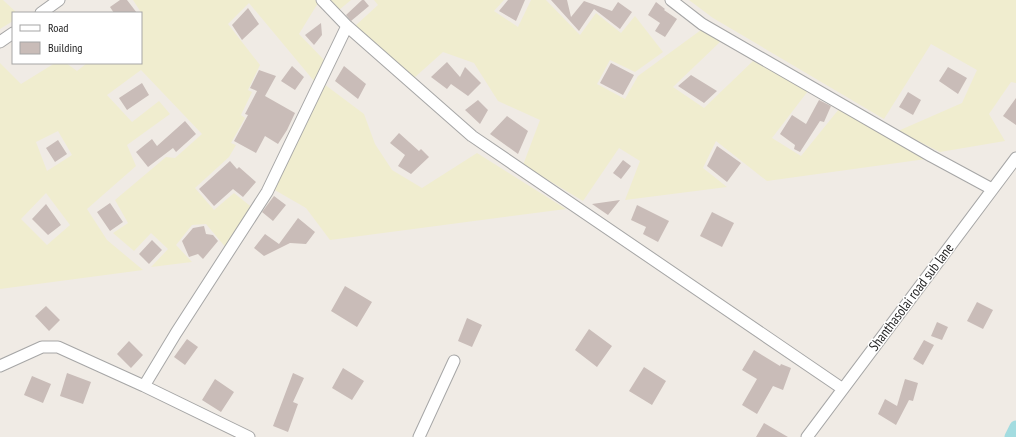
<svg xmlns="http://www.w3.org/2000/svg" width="1016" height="437" viewBox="0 0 1016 437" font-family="'PT Sans Narrow',sans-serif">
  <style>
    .farmland { fill: #f0edcf; fill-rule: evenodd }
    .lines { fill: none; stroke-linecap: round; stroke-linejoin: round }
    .canal { stroke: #a3dce0; stroke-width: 13 }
    .building { fill: #c9bcb8 }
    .street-casing { stroke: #a6a6a6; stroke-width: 13 }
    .street { stroke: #fff; stroke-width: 11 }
    .labels { text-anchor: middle; stroke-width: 3; stroke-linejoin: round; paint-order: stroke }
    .street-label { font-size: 14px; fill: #1f1f1f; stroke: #fff }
  </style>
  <rect width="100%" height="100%" fill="#f0ebe5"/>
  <path class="farmland" d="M0,0H3L17,13H13V21L0,29Z
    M133,0H315L318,3L299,34L325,61L314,81L249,3L228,24L260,65L248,90L252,92L241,115L245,118L231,143L236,145L229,157L195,188L214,210L234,193L254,209L227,249L206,224L192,225L176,245L192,262L151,267L168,249L151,233L134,251L113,233L128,223L115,200L166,157L175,158L202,134L141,70L107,95L132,122L159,101L170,114L127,145L136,166L87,209L107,240L143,270L0,289V63L21,84L55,63H66L77,71L87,63H141V15L142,14ZM58,131L72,155L47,171L36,142ZM46,193L70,225L47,245L21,219Z
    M331,0H351L339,10Z
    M374,0H504L494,11L518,27L531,0H546L580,35L596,13L621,33L635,16L663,52L635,72L610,60L597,84L625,99L638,76L701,30L721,41L673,87L704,108L753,61L808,91L772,138L801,156L839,109L926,159L767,181L716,141L703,168L727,187L625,200L640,161L619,148L583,201L523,165L540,120L498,101L474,63L443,52L414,78L355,26L378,5Z
    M689,0H1016V83L1011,82L989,114L1005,141L940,152L898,131L962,103L977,70L931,44L884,119L713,18Z
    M324,84L364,114L375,144L392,170L422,188L477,153L566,209L330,240L306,208L273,189Z"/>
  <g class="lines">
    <path class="canal" d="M1011,437L1016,427"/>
  </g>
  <path class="building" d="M120,0H127L137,13H114L110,7Z
    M362,0H364L369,6L351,21L346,15Z
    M508,0H525L516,21L499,11Z
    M551,0H567L571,17L584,1L612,11L618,2L632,12L620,29L594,9L579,31Z
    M656,2L665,9L664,10L677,19L665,37L655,31L660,23L648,15Z
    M248,8L259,24L242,40L232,25Z
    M321,23L322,35L314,45L305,35Z
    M447,62L460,77L465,67L481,83L468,96L451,84L447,89L431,77Z
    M611,63L634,75L623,95L600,83Z
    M292,66L304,77L295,90L281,81Z
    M344,66L366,84L358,99L335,81Z
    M948,67L967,78L958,94L939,81Z
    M259,70L276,76L265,96L295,113L287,130L278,144L265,136L256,153L234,141L248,115L245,114L257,91L250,88Z
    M691,75L717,91L704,103L678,86Z
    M142,83L149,95L127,110L119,98Z
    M908,92L921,100L913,115L899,107Z
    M1016,98V125L1003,116Z
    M478,100L488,110L480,124L465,110Z
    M819,100L831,106L824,122L820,121L800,152L794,149L795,145L780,134L792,115L806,124Z
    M507,116L528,131L518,154L490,134Z
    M185,121L196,134L176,152L173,148L148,167L136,152L152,139L157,146Z
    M399,133L419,151L421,149L429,157L411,174L398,166L405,155L390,143Z
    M58,140L67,154L55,162L46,148Z
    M717,146L741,163L727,182L707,166Z
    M623,160L631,166L621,179L613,173Z
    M230,161L237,169L239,167L256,182L243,197L233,189L214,206L199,189Z
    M274,196L286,205L273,221L262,212Z
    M620,200L608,215L592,204Z
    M110,203L123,222L110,231L97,212Z
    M46,204L61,225L48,235L32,219Z
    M637,205L669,221L658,242L643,234L646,227L631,220Z
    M712,212L734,223L722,247L700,236Z
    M298,218L315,232L306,244L290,243L264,256L254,248L265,234L279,244Z
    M204,226L206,234L213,235L218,241L203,259L198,254L189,257L182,241L193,228Z
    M152,240L162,250L149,264L139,254Z
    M345,286L372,302L357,327L331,311Z
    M977,302L993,310L983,329L967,321Z
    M46,306L60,320L49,331L35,316Z
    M467,318L482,325L472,347L458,341Z
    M937,322L948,327L942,340L931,336Z
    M589,329L612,346L597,367L575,350Z
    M187,339L198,347L185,365L174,357Z
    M924,340L934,345L923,365L913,359Z
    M129,341L143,355L131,368L117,354Z
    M754,350L780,366L781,364L791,368L783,390L773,386L757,414L742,405L757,379L742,370Z
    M644,367L666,381L652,405L629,391Z
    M343,368L364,381L352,400L332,388Z
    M67,373L91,382L83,404L60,396Z
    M293,373L304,378L293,402L298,404L288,432L273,426Z
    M32,376L51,384L43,403L24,395Z
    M215,379L234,392L221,412L202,400Z
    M905,379L918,383L913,401L909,400L896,425L878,414L885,399L897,406Z
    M764,423L788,437H756Z"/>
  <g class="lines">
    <defs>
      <path id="street" d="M322,0L347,26L472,136L843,389
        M671,0L702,24L931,156L992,189
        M41,13L59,0
        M0,42L13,33
        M0,366L42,347H58L144,386L249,437
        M144,386L176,333L267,192L347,26
        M419,437L454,361
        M807,437L1016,158"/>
    </defs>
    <use href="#street" class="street-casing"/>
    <use href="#street" class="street"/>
  </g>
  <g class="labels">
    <g class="street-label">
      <text transform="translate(911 297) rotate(-53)" y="5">Shanthasolai road sub lane</text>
    </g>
  </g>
  <rect x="12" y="12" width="130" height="52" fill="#ffffff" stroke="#a5a5a5"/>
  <rect x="20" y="25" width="20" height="6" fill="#ffffff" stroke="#a5a5a5"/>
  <text x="48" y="32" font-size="12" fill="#1f1f1f">Road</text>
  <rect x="20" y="42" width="20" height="12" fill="#c9bcb8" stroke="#a5a5a5"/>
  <text x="48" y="52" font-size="12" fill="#1f1f1f">Building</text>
</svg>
